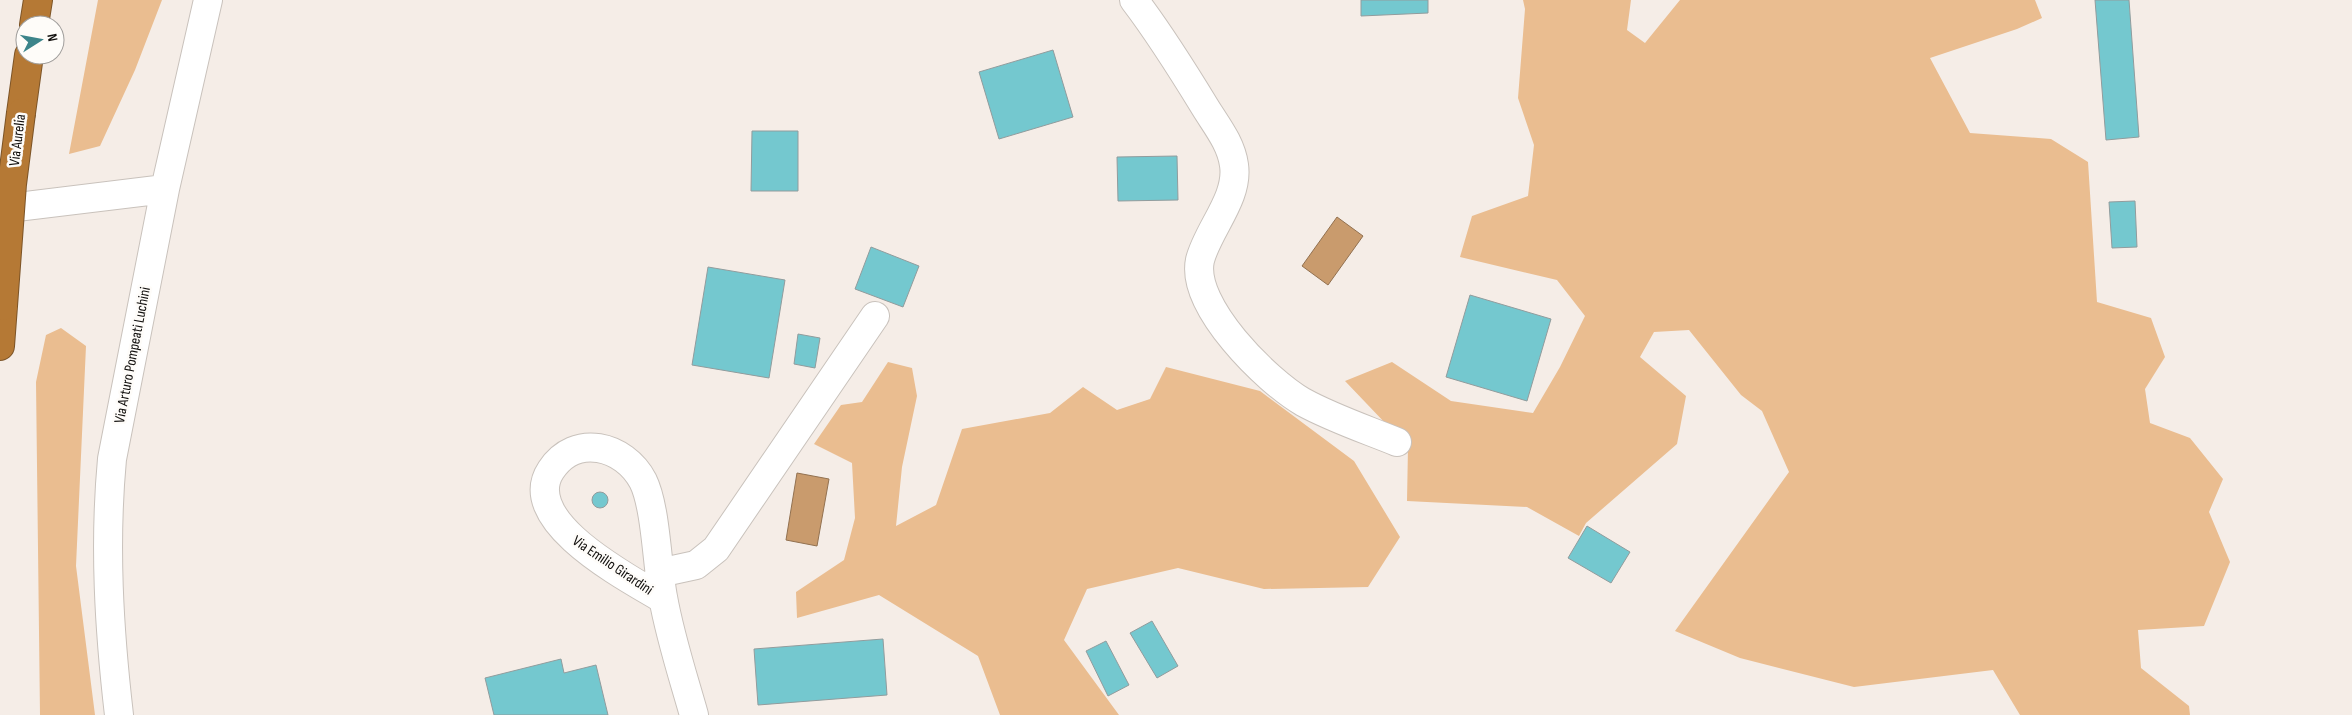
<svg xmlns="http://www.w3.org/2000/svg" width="2352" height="715" viewBox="0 0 2352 715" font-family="'Sofia Sans Condensed',sans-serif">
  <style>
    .green { fill: #eabd90 }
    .water { fill: #c99b6d; stroke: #927150 }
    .building { fill: #74c8cf; stroke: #919c9d }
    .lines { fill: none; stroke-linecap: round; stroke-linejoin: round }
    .minor-casing { stroke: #c9c2bc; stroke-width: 30 }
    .highway-casing { stroke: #7c5427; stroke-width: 30 }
    .minor { stroke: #fff; stroke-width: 28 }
    .highway { stroke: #b57935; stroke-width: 28 }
    .highway-bridge-casing { stroke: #7c5427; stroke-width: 30; stroke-linecap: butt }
    .highway-bridge { stroke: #b57935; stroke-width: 28 }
    .labels { text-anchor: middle; stroke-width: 5; stroke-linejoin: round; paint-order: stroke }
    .street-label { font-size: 15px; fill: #110f0d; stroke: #fefcf9 }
  </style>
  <rect width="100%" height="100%" fill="#f5ede7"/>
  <path class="green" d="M98,0H162L135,70L100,146L69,154Z
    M1523,0H1631L1627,30L1645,43L1680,0H2035L2042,18L2017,29L1930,58L1970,133L2051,139L2088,162L2097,302L2151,318L2165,357L2145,389L2150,423L2190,438L2223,479L2209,512L2230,562L2204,626L2138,630L2141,668L2189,706L2190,715H2020L1993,670L1854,687L1740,658L1675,631L1789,472L1762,411L1741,395L1689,330L1654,332L1640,357L1686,396L1677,444L1586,523L1579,536L1527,507L1407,501L1408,447L1345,381L1392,362L1451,401L1533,413L1560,367L1585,316L1557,280L1460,257L1472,216L1528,196L1534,145L1518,98L1525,9Z
    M61,328L86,346L76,566L95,715H40L36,382L46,335Z
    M888,362L912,368L917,396L902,467L896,526L936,505L962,429L1050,413L1083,387L1117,410L1150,399L1166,367L1260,391L1354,461L1400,537L1368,587L1264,589L1178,568L1087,589L1064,640L1119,715H1000L978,656L879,595L797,618L796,592L844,560L855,518L852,463L814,444L841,405L862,402Z"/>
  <path class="water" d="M1337,217L1363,236L1328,285L1302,266Z
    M797,473L829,479L817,546L786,540Z"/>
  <path class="building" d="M1361,0H1428V13L1361,16Z
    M2095,0H2129L2139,137L2106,140Z
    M1053,50L1073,117L999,139L979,72Z
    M752,131H798V191H751Z
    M1177,156L1178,200L1118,201L1117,157Z
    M2135,201L2137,247L2112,248L2109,202Z
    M871,247L919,266L903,307L855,289Z
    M708,267L785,280L769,378L692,365Z
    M1470,295L1551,319L1527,401L1446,377Z
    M798,334L820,338L815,368L794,364Z
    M592 500a8 8 0 1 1 16 0a8 8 0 1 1-16 0Z
    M1587,526L1630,552L1611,583L1568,558Z
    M1152,621L1178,666L1157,678L1130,633Z
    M883,639L887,695L758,705L754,649Z
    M1106,641L1129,685L1108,696L1086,651Z
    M561,659L564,673L596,665L608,715H494L485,678Z"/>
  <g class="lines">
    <defs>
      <path id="minor" d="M1134,0C1160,34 1183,71 1205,107C1216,125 1231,143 1234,165C1239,198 1208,229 1200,260C1190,306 1267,381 1303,402C1332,418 1365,429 1397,442
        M0,209L165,189
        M659,573L696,565L716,549L875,316
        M663,599C630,579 517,521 551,470C575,433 624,445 643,481C656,507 657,566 663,597C670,637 683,676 694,715
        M119,715C109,629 104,545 112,459L165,189L208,0"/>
      <path id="highway" d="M34,25L38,0
        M21,113L29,55
        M0,346L3,306"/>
    </defs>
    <use href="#minor" class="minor-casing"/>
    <use href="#highway" class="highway-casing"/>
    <use href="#minor" class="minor"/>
    <use href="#highway" class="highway"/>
    <defs>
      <path id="highway-bridge" d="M3,306L12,184L21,113"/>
    </defs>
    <use href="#highway-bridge" class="highway-bridge-casing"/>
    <use href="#highway-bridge" class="highway-bridge"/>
  </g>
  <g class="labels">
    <g class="street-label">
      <text transform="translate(17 140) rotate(-83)" y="5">Via Aurelia</text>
      <text transform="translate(132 355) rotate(-79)" y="5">Via Arturo Pompeati Luchini</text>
      <text transform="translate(613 565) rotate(34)" y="5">Via Emilio Girardini</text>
    </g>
  </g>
  <g transform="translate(40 40) rotate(79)"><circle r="24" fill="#fefcf9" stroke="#9f9d9b"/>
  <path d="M0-4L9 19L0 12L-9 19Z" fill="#3c848a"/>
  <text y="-8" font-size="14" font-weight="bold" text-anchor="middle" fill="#110f0d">N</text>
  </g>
</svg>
